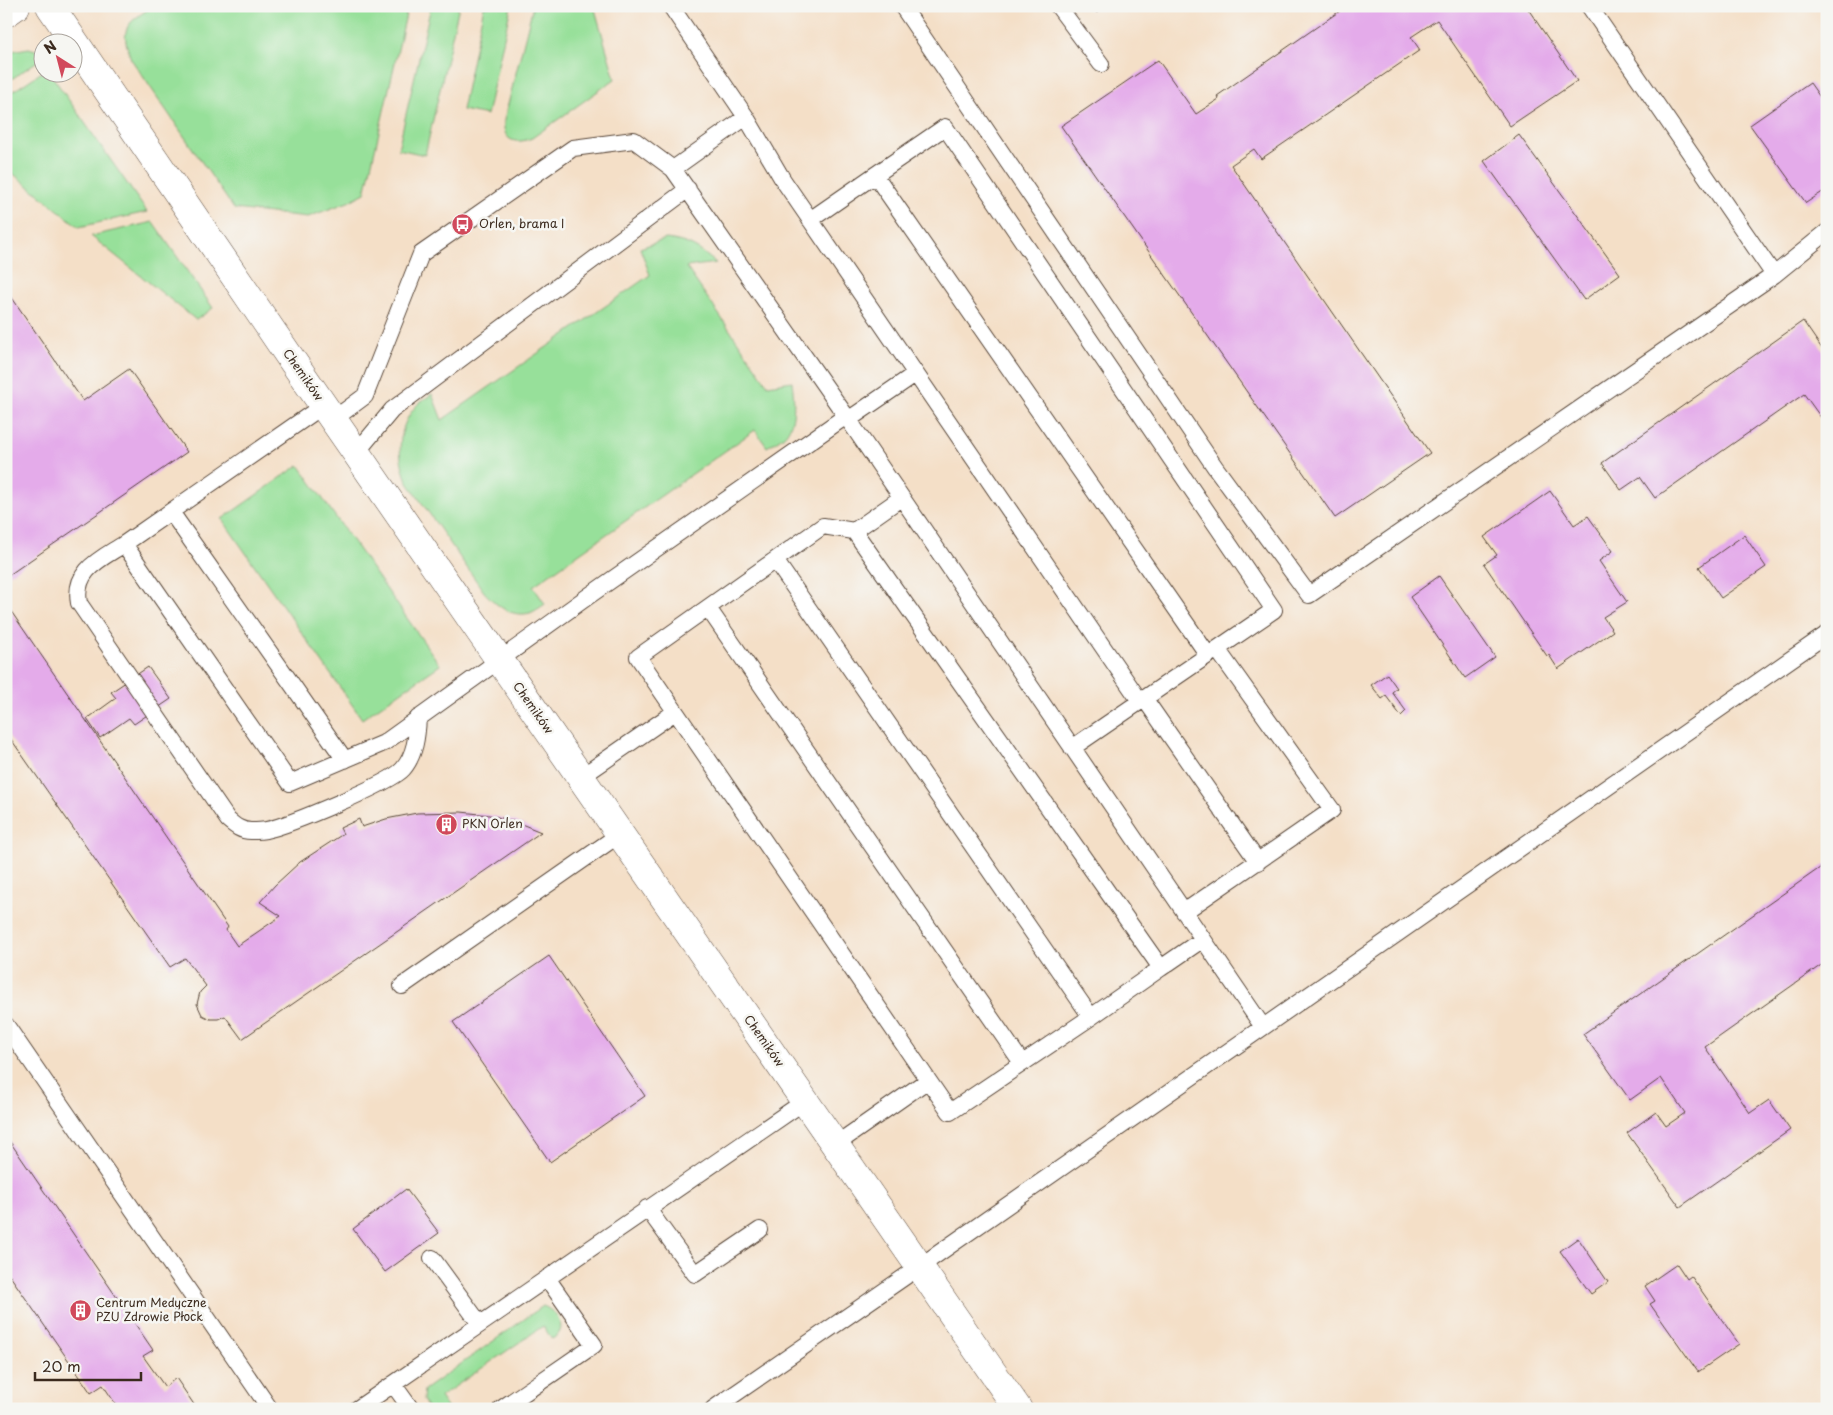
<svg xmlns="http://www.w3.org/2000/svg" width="1833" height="1415" viewBox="0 0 1833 1415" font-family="'Playpen Sans',sans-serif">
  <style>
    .green { fill: #97e09a; stroke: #69855c }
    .building { fill: #e4abea }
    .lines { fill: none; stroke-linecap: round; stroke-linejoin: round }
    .lane-casing { stroke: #574537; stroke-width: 18 }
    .street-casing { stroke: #574537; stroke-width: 29 }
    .path { stroke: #574537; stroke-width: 3; stroke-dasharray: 1 4; stroke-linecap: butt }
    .lane { stroke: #fff; stroke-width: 16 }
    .street { stroke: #fff; stroke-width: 28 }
    .labels { text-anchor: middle; stroke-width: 5; stroke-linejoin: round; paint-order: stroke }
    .poi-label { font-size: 12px; fill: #3b2a1e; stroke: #f6f6f2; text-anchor: start }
    .street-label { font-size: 12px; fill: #3b2a1e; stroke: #f6f6f2 }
  </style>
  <rect width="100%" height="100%" fill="#f6f6f2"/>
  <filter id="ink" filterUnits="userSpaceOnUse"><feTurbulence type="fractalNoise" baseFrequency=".02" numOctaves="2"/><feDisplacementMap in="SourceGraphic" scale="10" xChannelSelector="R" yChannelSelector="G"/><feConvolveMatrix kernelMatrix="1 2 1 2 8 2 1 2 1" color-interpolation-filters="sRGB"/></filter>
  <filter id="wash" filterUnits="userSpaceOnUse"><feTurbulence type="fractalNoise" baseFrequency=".0096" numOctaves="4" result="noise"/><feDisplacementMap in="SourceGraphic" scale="20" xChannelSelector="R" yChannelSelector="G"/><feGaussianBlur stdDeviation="1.12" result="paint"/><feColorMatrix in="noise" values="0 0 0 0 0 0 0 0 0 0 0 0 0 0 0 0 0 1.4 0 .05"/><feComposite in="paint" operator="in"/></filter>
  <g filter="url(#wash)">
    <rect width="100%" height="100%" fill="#f4dfc7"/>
    <path class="green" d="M153,6H408L365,193L348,202L308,217L234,209L131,59C119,26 127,24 153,6Z
      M431,6H459L425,155L398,149Z
      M484,6H511L487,115L462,110Z
      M533,6H594L615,79L532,138C515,145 502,141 504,120Z
      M29,48L42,52V58L6,83V52Z
      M42,72L50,73L147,212L79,227L6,168V96Z
      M153,222L213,308L196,320L91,236Z
      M666,239C690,242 698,248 716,263L686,267L768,385L792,381C794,398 797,423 784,436C779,440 772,444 767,447L755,430L533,586L545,604C541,607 535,611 530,613C511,618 496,605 484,592L408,483C397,457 396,429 416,406C420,401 427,398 432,394L442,420L650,275L640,248Z
      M299,465L440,665L362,719L222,519Z
      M543,1306C557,1311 570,1330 552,1339L543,1326L440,1397L448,1409H428L423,1400L424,1390Z"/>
    <g id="blocks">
      <path class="building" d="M1347,6H1526L1577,81L1510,126L1437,20L1411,37L1420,50L1261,159L1254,149L1231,165L1430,453L1335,518L1061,126L1158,60L1196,114L1219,99L1217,96Z
        M1810,83L1827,107V189L1806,203L1750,125Z
        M1519,135L1620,274L1584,300L1484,161Z
        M6,289L83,401L129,369L187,452L6,577Z
        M1803,321L1827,356V426L1804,394L1655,498L1640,477L1621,490L1602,463Z
        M1550,491L1574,525L1588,516L1613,551L1599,561L1627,602L1603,617L1613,631L1558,669L1549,655L1547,656L1484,564L1497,555L1484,537Z
        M1744,535L1766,567L1721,598L1699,567Z
        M1439,576L1495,657L1465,678L1410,597Z
        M6,604L228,927L226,930L237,946L281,916L260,902L275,885L300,862L343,834L340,828L359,819L362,827L386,819L417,813L461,812L489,815L514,821L541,832L242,1039L225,1016L218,1019H210L202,1015L197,1004L200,992L206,986L185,958L170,967L6,732Z
        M148,667L171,699L134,724L129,718L100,738L87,719L116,698L111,692Z
        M1387,674L1397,688L1392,692L1406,711L1401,716L1386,696L1382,699L1371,685Z
        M1827,863V961L1705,1047L1750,1113L1769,1100L1790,1130L1680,1207L1627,1133L1656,1112L1666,1126L1685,1113L1661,1078L1630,1100L1583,1034Z
        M549,956L645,1096L550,1162L453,1022Z
        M6,1136L153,1350L143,1356L165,1387L176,1378L197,1409H119L103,1385L91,1393L6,1270Z
        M406,1189L439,1233L385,1272L353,1229Z
        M1578,1238L1608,1282L1591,1294L1560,1251Z
        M1677,1264L1687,1279L1691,1276L1739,1344L1698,1372L1650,1304L1655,1301L1645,1286Z"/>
    </g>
  </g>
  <g filter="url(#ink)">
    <use href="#blocks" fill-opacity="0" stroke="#574537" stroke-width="1"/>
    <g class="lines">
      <defs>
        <path id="lane" d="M674,6L672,8L746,117L783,180L1140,701
          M902,6L1215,467L1309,595L1774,275L1589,6
          M1058,6L1101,64
          M673,169L746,117
          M810,220L875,175
          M1774,275L1827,232
          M324,405L124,544L290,783L384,743L590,595L846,416L673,169L634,140L573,148L421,254L365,396L334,419
          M846,416L1263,1027
          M848,420L915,374
          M357,452L392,410L688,189
          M171,512L345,760
          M854,531L901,498
          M124,544C101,559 73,570 79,603L228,820C235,826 241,831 251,831C256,831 262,831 266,830C287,826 391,783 403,769C415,755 417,736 418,718
          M775,560L1091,1017
          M708,608L1022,1063
          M1208,655L875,175L945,127L1274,610L1217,649
          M1144,698L1258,862
          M1072,748L1217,649L1332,810L1184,912
          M581,777L675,712
          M1161,968L1203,939
          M402,986L620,834
          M6,1025L270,1409
          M835,1145L928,1080L950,1112L1091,1017L1161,968L854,531L823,526L638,657L928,1080
          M647,1208L695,1274L760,1230
          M432,1258L480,1324
          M393,1384L411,1409
          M357,1409L805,1101
          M501,1409L594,1345L547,1278
          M713,1409L919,1267L1827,634"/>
        <path id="street" d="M50,6L287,353L1018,1409
          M6,13L16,6"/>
      </defs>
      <use href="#lane" class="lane-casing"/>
      <use href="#street" class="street-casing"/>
      <path class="path" d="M1096,12L1103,6"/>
      <use href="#lane" class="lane"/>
      <use href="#street" class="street"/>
    </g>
  </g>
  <defs>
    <symbol id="bus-disc" viewBox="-11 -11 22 22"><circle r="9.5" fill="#d1495b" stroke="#f6f6f2"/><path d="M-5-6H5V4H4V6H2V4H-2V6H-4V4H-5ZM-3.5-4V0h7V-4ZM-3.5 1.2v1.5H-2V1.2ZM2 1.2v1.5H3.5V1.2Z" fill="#fff"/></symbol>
    <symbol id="building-disc" viewBox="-11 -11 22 22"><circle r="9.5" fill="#d1495b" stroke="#f6f6f2"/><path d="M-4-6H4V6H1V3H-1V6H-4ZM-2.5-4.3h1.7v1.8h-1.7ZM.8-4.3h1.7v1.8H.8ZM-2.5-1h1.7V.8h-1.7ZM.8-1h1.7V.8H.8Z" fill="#fff"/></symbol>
  </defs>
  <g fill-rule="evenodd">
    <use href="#bus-disc" x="450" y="212" width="25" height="25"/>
    <use href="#building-disc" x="434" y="812" width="25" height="25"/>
    <use href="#building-disc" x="68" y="1298" width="25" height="25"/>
  </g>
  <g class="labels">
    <g class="poi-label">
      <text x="479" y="228">Orlen, brama I</text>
      <text x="462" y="828">PKN Orlen</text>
      <text x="96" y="1307">Centrum Medyczne<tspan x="96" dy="14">PZU Zdrowie Płock</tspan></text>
    </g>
    <g class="street-label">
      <text transform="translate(303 375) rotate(55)" y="4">Chemików</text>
      <text transform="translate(533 708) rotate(55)" y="4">Chemików</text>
      <text transform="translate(764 1041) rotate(55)" y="4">Chemików</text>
    </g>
  </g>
  <rect width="1833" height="1415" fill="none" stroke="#f6f6f2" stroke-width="25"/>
  <g transform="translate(58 58) rotate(324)"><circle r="24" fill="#f6f6f2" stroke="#aba49d"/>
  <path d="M0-4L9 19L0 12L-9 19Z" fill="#d1495b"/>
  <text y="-8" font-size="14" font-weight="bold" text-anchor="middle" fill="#3b2a1e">N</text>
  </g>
  <path d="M35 1372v8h106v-8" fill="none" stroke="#3b2a1e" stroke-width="2.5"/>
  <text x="42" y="1372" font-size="15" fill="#3b2a1e" stroke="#f6f6f2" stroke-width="4" paint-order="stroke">20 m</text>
</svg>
